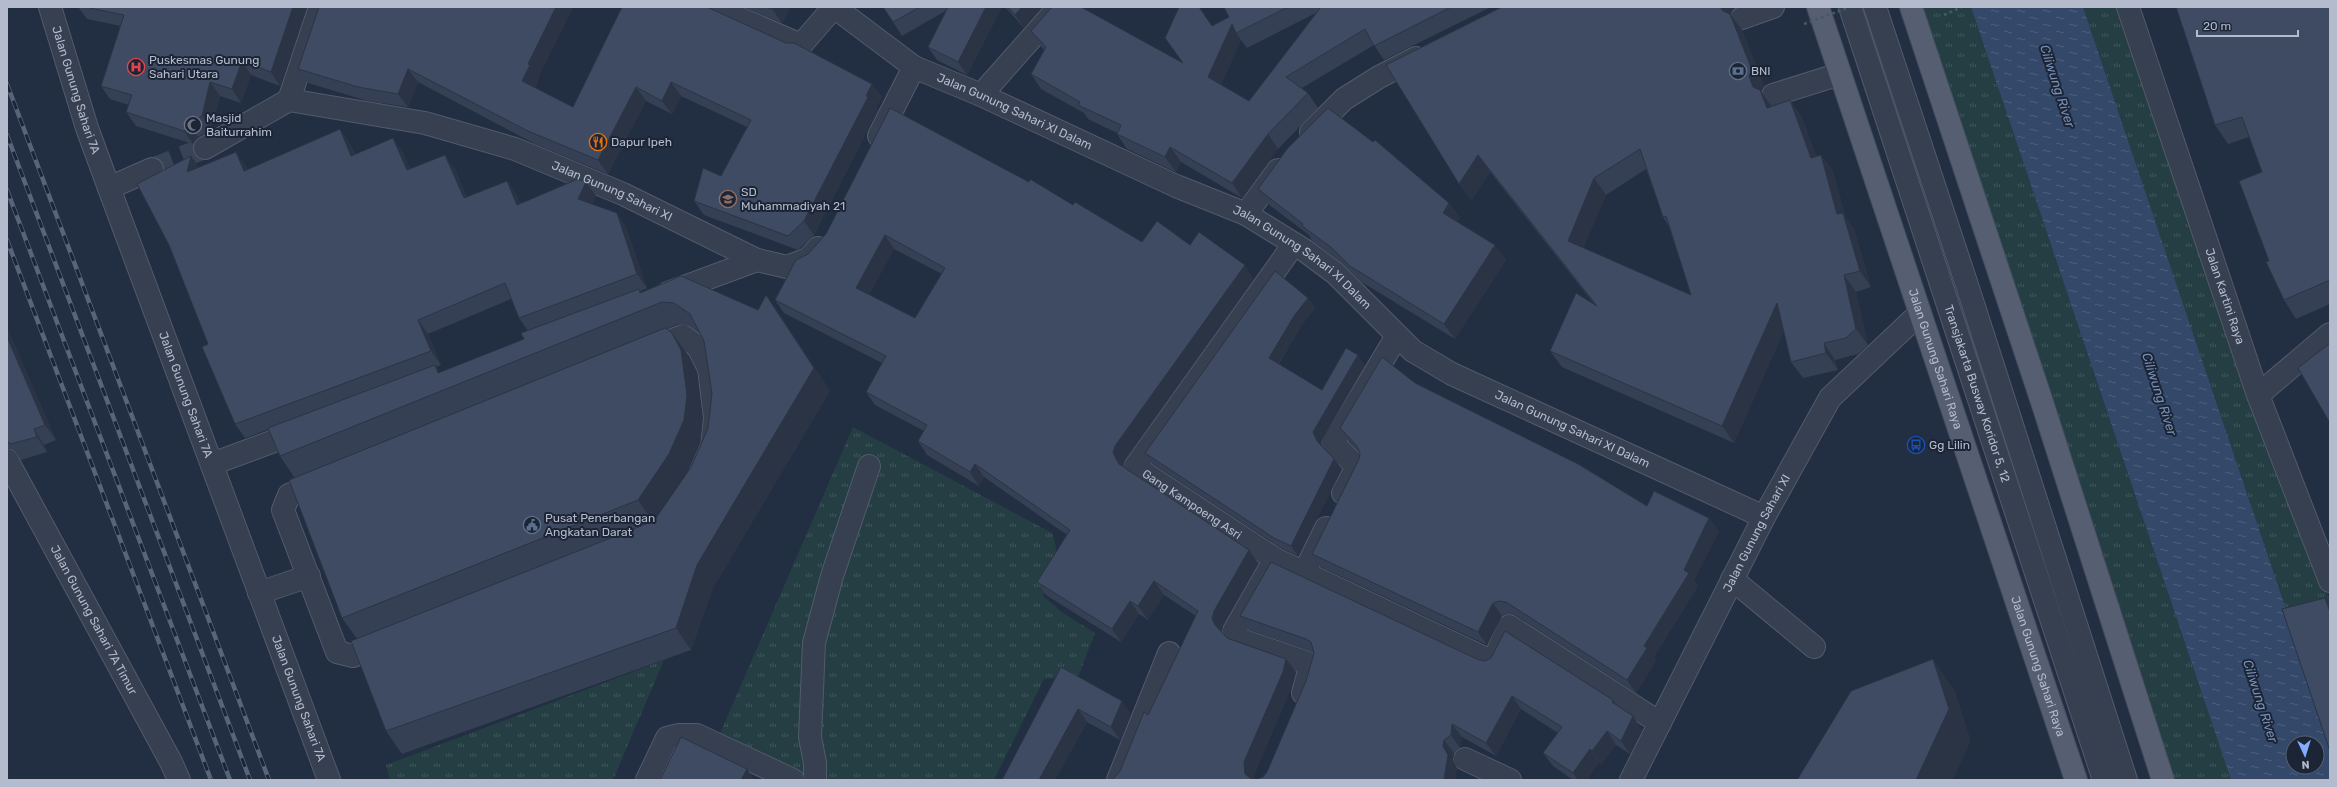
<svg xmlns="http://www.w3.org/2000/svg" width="2337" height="787" viewBox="0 0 2337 787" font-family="Rubik,sans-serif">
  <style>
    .grass { fill: url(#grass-tufts) }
    .water { fill: url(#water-ripples); fill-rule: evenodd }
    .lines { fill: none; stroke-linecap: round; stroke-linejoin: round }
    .minor-tunnel { stroke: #384357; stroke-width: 22; stroke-dasharray: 22 11; stroke-linecap: butt }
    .minor-casing { stroke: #525b6c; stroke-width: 24 }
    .major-casing { stroke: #40495a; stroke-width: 24 }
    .path { stroke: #425b60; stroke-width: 2.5; stroke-dasharray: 3 3; stroke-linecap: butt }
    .minor { stroke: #374051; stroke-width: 22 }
    .major { stroke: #555f71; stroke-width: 22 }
    .rail-casing { stroke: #586479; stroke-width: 4.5 }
    .rail { stroke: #1c2536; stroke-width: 3; stroke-dasharray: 9; stroke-linecap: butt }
    .path-bridge { stroke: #425b60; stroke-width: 2.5; stroke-dasharray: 3 3; stroke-linecap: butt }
    .wall { fill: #354054; fill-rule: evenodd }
    .shaded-wall { fill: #2b3445 }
    .building { fill: #3e4b62; stroke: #2b3445; fill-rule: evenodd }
    .labels { text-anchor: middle; stroke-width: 4; stroke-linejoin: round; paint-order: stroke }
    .poi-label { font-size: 12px; fill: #b3bbcc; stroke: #1c2536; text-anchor: start }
    .street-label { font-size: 12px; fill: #b3bbcc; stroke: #1c2536 }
    .water-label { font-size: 13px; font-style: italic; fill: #788fb6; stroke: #1c2536 }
  </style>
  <defs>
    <pattern id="grass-tufts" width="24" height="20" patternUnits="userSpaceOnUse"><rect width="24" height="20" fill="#243e43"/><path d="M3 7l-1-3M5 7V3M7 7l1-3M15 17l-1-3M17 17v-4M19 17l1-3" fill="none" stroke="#41585d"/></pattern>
    <pattern id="water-ripples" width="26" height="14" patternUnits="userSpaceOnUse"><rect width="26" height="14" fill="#34486a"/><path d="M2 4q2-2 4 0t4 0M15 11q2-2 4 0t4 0" fill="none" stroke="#4f607e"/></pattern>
  </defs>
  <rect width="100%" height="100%" fill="#222e42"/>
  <path class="grass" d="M1910,7H1971L2231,780H2163Z
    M2083,7H2128L2330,601V609L2289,619Z
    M853,427L1052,533C1062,559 1053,571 1043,596L1063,613L1095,633L1078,677L1044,679L994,780H785L715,745Z
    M664,660L613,780H390L386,765Z"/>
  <path class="water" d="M1971,7H2083L2330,740V780H2231ZM2293,743H2317V767H2293Z"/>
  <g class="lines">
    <path class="minor-tunnel" d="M152,169L205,148"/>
    <defs>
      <g id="minor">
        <path id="s1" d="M50,7L87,128L109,188L329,780"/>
        <path d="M713,7L801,45L834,7"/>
        <path id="s2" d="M834,7L914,67L981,95L1176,186L1246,214L1304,250L1335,273L1413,351L1452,374L1764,517"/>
        <path id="s3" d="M1850,7L2104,780"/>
        <path d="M1875,7L1967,285L2126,780"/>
        <path id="s4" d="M2128,7L2258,395L2330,581"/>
        <path d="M1742,18L1773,7"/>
        <path d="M981,95L1059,7"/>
        <path d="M1773,95L1840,74"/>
        <path d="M289,100L320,7"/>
        <path d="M1311,132L1344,99L1379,77L1416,58"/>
        <path d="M879,136L914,67"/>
        <path id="s5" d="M205,148L289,100L425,123L515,149L623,194L757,260L787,267L808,259L818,248"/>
        <path d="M109,188L152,169"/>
        <path d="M1246,214L1278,170"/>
        <path id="s6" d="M1294,244L1135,467L1275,559L1234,631L1241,640L1311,664L1303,693"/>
        <path d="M668,293L757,260"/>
        <path d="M683,336L698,347L709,369L715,418L712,446L696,483L662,533L353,656L337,652L283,510L289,495Z"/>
        <path d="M2258,395L2330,334"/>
        <path id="s7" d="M7,460L171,762L179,780"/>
        <path d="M212,464L301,431"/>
        <path d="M1343,493L1357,467L1333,443L1397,336"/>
        <path d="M1275,559L1493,662L1509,626L1660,723"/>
        <path d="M1304,573L1326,528"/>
        <path d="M1732,579L1814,647"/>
        <path d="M259,593L309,576"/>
        <path d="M1465,759L1510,780"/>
        <path d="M647,780L667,738L679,735H697L793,780"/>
        <path d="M815,780V763L810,737L814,643L832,576L869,466"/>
        <path d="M1118,780L1169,653"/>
        <path id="s8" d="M1631,780L1764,517L1830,398L1920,313"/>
      </g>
      <g id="major">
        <path id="s9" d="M1818,7L2076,780"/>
        <path d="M1911,7L2043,405L2163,780"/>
      </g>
    </defs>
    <use href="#minor" class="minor-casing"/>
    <use href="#major" class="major-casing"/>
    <path class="path" d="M1944,15L1962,7"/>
    <use href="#minor" class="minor"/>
    <use href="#major" class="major"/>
    <defs>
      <path id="rail" d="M7,84L269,780
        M7,135L250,780
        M7,190L230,780
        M7,240L211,780"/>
    </defs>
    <use href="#rail" class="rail-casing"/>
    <use href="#rail" class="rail"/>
    <path class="path-bridge" d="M1804,24L1850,7"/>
  </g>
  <path class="wall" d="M78,7H307L280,86L251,75L241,103L220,96L211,130L198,137L193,144L136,126L126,112L129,105L110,99L101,86L121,26L87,19Z
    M319,7H573L538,77L539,79L535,88L573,107L622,7L872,84L882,97L876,108L878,110L814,235L798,250L704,215L694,201L721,176L747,127L681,96L672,114L646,101L608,174L537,145L418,82L408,107L368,101L308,83L298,69Z
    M742,7H790L782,23Z
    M883,7H1002L967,75L937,60L928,47L947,10L902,36L893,22Z
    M1005,7H1042L1024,28Z
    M1224,7H1491L1384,60L1374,45L1302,88L1308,93L1318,108L1278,149L1242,198L1181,162L1176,172L1127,149L1117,134V133L1088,119L1084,113L1041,89L1031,74L1044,50L1041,46L1031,31L1183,62L1212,26L1229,17ZM1316,13L1249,101L1221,85L1241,40L1247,48Z
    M1502,7H1733L1731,15L1742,30L1764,86L1761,92L1772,106L1790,100L1802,117L1816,156L1821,155L1833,171L1845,216L1854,229L1871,287L1856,292L1868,345L1858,354L1835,360L1838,370L1803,378L1791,362L1784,331L1734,443L1562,367L1550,351L1594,304L1490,172L1471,201ZM1646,169L1663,217L1669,227L1691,295L1583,248L1606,195Z
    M2330,7V304L2296,319L2284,300L2269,261L2262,172L2249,137L2228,144L2215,125Z
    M340,129L350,144L355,154L403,152L410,169H455L467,197L507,181L517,195L520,203L586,182L596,196L592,204L626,227L647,288L640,291L641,292L758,310L766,295L782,318L830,391L713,588L691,650L402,754L386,731L357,639L342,618L294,477L280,456L269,429L245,438L235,424L208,344L199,167L246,166L248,170ZM511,299L519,318L528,331L524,339L440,373L436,367L441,365L428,334ZM678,324L690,326L700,333L704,341L712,394L708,428L691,467L687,473L700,443L702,418L697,373L688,355L667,329Z
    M1029,182L1073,205L1142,242L1190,245L1254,279L1125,460L1123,466L1249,550L1258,563L1223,625L1222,632L1227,638L1286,659L1296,672L1292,686L1254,775V779H1257L1263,777L1267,772L1306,681L1314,653L1313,652L1249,630L1240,616L1479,660L1617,706L1642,730L1630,754L1616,745L1601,764L1599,762L1587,780H1573L1553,766L1543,753L1558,733L1521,709L1496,756L1462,737L1460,748L1454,753L1453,760L1457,768L1455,780H1113L1120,771L1196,616L1164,595L1148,620L1139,614L1121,642L1046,595L1037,582L1067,535L984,477L979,486L927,455L918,441L924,431L875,405L866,392L882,363L784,313L775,300L796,260ZM894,249L942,274L915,318L869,294Z
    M1258,189L1449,203L1460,218L1457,222L1495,245L1506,260L1455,339L1360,281L1342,263L1312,241L1309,235L1268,204Z
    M1308,298L1315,308L1301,326L1279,364L1322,390L1365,365L1321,442L1322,447L1342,469L1298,556L1281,548L1153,464L1145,453Z
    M7,327L56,440L44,445L47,452L21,460L13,449H7Z
    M1415,383L1647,506L1709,518L1719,531L1694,580L1698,586L1654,657L1656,661L1636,693L1515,615L1509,614L1502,616L1487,645L1321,567L1312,554L1359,459L1360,453L1349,441L1340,428Z
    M1061,667L1131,714L1120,740L1087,722L1055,780Z"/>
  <path class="shaded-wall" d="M293,7H307L280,86L271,72Z
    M556,7H573L538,77L539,79L531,95L522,81L528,64Z
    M773,7H790L782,23L772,9Z
    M986,7H1002L967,75L958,62Z
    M1022,7H1042L1024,28L1015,15Z
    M1720,7H1733L1731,15L1742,30L1764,86L1761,92L1772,107L1779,125L1753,87Z
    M1232,24L1236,33L1241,40L1218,92L1208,77Z
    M242,61L251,75L241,103L232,89Z
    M408,69L418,82L408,107L398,94Z
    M210,82L220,96L211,130L202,116Z
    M671,82L681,96L672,114L662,101Z
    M872,84L882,97L876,108L878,110L814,235L804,221Z
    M636,87L646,101L608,174L598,160Z
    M1790,100L1802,117L1823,174L1811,158Z
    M189,124L198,137L193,144L184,131Z
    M340,129L350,144L361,170L351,156Z
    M1268,134L1278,149L1242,198L1232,183Z
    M393,138L403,152L417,184L407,170Z
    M1170,147L1181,162L1176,172L1165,157Z
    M236,152L246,166L254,186L244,171Z
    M445,155L455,169L474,212L464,198Z
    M1478,155L1490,172L1471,201L1459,184Z
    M1821,155L1833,171L1845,216L1854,229L1871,287L1860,271L1837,214Z
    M191,156L201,170L187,172Z
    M1594,178L1606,195L1579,258L1568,241Z
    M507,181L517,195L527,219L517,205Z
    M586,182L596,196L588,213L578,199Z
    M1449,203L1460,218L1454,228L1443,213Z
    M617,213L626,227L647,288L637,274Z
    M885,235L894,249L866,301L856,288Z
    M1495,245L1506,260L1455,339L1444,324Z
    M1245,265L1254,279L1125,460L1123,466L1119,464L1113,453L1115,446Z
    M1844,275L1856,292L1868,345L1856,329Z
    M766,295L782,318L830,391L713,588L691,650L676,628Z
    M1308,298L1315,308L1301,326L1276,368L1269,358L1294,316Z
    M1777,303L1789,320L1734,443L1722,426Z
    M418,320L428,334L441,365L431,351Z
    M7,327L56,440L45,425L7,337Z
    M672,333L688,355L697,373L702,418L700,443L685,477L654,523L638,500Z
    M1824,343L1835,360L1838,370L1826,353Z
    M1358,355L1365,365L1321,442L1324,452L1317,441L1313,432Z
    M435,365L450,387L438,373Z
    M34,429L44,445L47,452L37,437Z
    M1334,459L1342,469L1298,556L1291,546Z
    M975,464L984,477L979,486L970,472Z
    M1709,518L1719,531L1694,580L1698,586L1654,657L1656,661L1636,693L1627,680L1684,570Z
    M1249,550L1258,563L1223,625L1222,632L1215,625L1212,619L1214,611Z
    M1154,581L1164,595L1148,620L1138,606Z
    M2325,598L2330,605V612Z
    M1130,601L1139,614L1121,642L1112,629Z
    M1493,603L1502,616L1487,645L1478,632Z
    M1286,659L1296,672L1292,686L1254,775V780H1250L1245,774L1244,762Z
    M1933,659L1955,691L1971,741L1953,780H1916Z
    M1512,696L1521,709L1496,756L1486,743Z
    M1613,700L1622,714L1612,702Z
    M1122,701L1131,714L1120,740L1111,727Z
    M1078,709L1087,722L1055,780H1039Z
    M1633,716L1642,730L1630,754L1621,741Z
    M1452,724L1462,737L1460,748L1451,735Z
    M1607,731L1616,745L1601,764L1592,751Z
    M1444,740L1454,753L1453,760L1457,768L1455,780H1444L1443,746Z
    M1590,749L1599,762L1587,780H1578L1573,773Z
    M747,769L754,780H741Z"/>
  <path class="building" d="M85,7H293L271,72L242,61L232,89L210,82L202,116L189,124L184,131L126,112L132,95L101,86L124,15Z
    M319,7H556L528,64L530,65L522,81L573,107L622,7H707L786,43H794L872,84L866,96L868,97L804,221L788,236L694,201L703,168L721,176L751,120L671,82L662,101L636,87L598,160L528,131L408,69L398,94L358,87L298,69Z
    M766,7H773L772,9Z
    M883,7H920L893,22Z
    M948,7H986L958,62L928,47Z
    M1008,7H1022L1015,15Z
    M1052,7H1081L1183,63L1165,38L1179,7H1199L1212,26L1229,17L1224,7H1288L1236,33L1232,24L1208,77L1249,101L1321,7H1451L1374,46L1365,29L1286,77L1308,93L1268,134L1232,183L1170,147L1165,157L1117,134L1121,125L1078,105L1080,102L1031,74L1046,47L1031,31Z
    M1502,7H1720L1723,11L1730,14L1752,70L1749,76L1753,87L1760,90L1767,108L1790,100L1811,158L1821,155L1837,214L1843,213L1860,271L1844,275L1856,329L1846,338L1824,343L1826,353L1791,362L1777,303L1722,426L1550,351L1576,293L1597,306L1478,155L1459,184L1386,65ZM1640,149L1663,217L1666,216L1691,295L1568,241L1594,178Z
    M2176,7H2330V280L2284,300L2266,262L2269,261L2239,181L2262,172L2242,117L2215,125Z
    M890,108L1029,182L1030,179L1073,205L1075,202L1142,242L1157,221L1190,245L1199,232L1245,265L1115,446L1113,453L1119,464L1249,550L1214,611L1212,619L1215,625L1227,638L1286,659L1283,672L1244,762L1245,774L1250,778L1257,779L1263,777L1267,772L1306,681L1314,653L1311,642L1306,639L1240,616L1271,562L1479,660L1485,661L1491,658L1505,631L1613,700L1612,702L1633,716L1621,741L1607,731L1592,751L1590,749L1573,773L1543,753L1562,727L1512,696L1486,743L1452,724L1451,735L1444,740L1443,746L1448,755L1444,780H1113L1114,778L1120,771L1144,712L1148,715L1198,611L1154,581L1138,606L1130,601L1112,629L1037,582L1070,530L975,464L970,472L918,441L927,425L866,392L886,356L775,300L796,260L808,254L826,234ZM885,235L945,268L915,318L856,288Z
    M1328,108L1373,142L1375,140L1449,203L1443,213L1495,245L1444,324L1350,266L1332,248L1302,226L1303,224L1258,189L1287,149Z
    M340,129L351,156L393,138L407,170L445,155L464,198L507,181L517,205L578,179L586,182L578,199L617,213L637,274L519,318L505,283L418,320L431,351L235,424L202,347L208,344L169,245L137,184L191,156L187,172L236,152L244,171Z
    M1275,271L1308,298L1294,316L1269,358L1322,390L1346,348L1358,355L1313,432L1317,441L1334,459L1291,546L1274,538L1145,453Z
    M681,276L758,310L766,295L814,368L697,565L676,628L386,731L351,641L651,522L656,518L691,467L708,428L712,394L704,341L690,314L674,303L662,302L280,456L268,428L435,365L438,373L524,339L521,333L639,289L640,293Z
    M665,328L672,333L681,350L687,395L684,420L669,454L638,500L342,618L289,480Z
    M7,337L45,425L34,429L37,437L10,444L7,440Z
    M2330,343V423L2298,368Z
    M1382,357L1415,383L1578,464L1647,506L1654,491L1709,518L1684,570L1689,573L1644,646L1647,648L1627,680L1506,602L1499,601L1493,603L1478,632L1312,554L1359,459L1360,453L1357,446L1340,428Z
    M2325,598L2330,612V751L2282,609Z
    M1933,659L1949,709L1916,780H1797L1851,691Z
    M1061,667L1122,701L1111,727L1078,709L1039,780H1002Z
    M681,737L747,769L741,780H660Z"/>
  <defs>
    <symbol id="hospital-ring" viewBox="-11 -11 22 22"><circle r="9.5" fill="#1c2536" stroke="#e0444e" stroke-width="1.5"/><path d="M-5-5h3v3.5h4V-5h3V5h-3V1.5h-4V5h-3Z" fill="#e0444e"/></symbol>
    <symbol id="bank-ring" viewBox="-11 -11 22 22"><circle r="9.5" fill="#1c2536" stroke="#5c6f8a" stroke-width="1.5"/><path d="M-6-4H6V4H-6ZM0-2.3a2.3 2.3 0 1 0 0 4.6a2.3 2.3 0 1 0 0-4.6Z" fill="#5c6f8a"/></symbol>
    <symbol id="mosque-ring" viewBox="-11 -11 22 22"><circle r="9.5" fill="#1c2536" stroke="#6b7280" stroke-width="1.5"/><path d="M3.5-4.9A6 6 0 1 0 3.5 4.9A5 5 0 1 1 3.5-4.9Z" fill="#6b7280"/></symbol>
    <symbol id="restaurant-ring" viewBox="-11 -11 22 22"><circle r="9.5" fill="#1c2536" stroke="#e8710a" stroke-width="1.5"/><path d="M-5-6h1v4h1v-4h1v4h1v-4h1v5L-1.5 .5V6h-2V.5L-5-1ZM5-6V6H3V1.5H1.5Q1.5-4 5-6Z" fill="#e8710a"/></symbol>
    <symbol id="school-ring" viewBox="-11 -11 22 22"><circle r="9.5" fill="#1c2536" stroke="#8d6e63" stroke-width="1.5"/><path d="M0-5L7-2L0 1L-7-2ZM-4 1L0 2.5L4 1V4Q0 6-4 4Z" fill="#8d6e63"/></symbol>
    <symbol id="bus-ring" viewBox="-11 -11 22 22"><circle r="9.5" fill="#1c2536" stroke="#1a4fb4" stroke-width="1.5"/><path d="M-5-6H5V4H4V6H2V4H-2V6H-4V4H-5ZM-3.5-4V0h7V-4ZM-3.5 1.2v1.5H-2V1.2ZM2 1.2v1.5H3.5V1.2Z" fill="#1a4fb4"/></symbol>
    <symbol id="civic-ring" viewBox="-11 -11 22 22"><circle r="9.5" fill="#1c2536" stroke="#5c6f8a" stroke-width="1.5"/><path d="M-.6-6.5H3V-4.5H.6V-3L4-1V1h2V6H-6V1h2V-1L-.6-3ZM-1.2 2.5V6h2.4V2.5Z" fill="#5c6f8a"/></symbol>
  </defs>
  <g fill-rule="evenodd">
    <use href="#hospital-ring" x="126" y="57" width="20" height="20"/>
    <use href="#bank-ring" x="1728" y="61" width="20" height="20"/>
    <use href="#mosque-ring" x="183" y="115" width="20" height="20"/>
    <use href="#restaurant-ring" x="588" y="132" width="20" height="20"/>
    <use href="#school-ring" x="718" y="189" width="20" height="20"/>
    <use href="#bus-ring" x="1906" y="435" width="20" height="20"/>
    <use href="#civic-ring" x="522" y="515" width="20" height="20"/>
  </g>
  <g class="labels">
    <g class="poi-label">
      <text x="149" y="64">Puskesmas Gunung<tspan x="149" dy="14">Sahari Utara</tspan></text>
      <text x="1751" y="75">BNI</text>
      <text x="206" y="122">Masjid<tspan x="206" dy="14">Baiturrahim</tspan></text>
      <text x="611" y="146">Dapur Ipeh</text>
      <text x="741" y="196">SD<tspan x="741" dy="14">Muhammadiyah 21</tspan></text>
      <text x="1929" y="449">Gg Lilin</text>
      <text x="545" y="522">Pusat Penerbangan<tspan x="545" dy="14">Angkatan Darat</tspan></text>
    </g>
    <g class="street-label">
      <text dy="4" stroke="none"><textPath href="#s1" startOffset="87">Jalan Gunung Sahari 7A</textPath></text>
      <text dy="4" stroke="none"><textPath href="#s2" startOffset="210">Jalan Gunung Sahari XI Dalam</textPath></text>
      <text dy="4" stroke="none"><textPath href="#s5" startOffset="434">Jalan Gunung Sahari XI</textPath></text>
      <text dy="4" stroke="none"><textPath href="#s2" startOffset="534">Jalan Gunung Sahari XI Dalam</textPath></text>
      <text dy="4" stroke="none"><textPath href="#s4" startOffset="305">Jalan Kartini Raya</textPath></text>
      <text dy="4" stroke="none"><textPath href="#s9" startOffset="371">Jalan Gunung Sahari Raya</textPath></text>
      <text dy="4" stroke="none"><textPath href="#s3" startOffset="407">Transjakarta Busway Koridor 5, 12</textPath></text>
      <text dy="4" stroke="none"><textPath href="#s1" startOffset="411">Jalan Gunung Sahari 7A</textPath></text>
      <text dy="4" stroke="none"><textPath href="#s2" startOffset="858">Jalan Gunung Sahari XI Dalam</textPath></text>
      <text dy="4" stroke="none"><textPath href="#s6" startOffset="342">Gang Kampoeng Asri</textPath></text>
      <text dy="4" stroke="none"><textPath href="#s8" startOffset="277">Jalan Gunung Sahari XI</textPath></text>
      <text dy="4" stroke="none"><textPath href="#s7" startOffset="182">Jalan Gunung Sahari 7A Timur</textPath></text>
      <text dy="4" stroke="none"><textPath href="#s9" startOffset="695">Jalan Gunung Sahari Raya</textPath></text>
      <text dy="4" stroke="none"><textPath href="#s1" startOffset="735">Jalan Gunung Sahari 7A</textPath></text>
    </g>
    <g class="water-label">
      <text transform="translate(2058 86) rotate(72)" y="5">Ciliwung River</text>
      <text transform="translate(2160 394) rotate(72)" y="5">Ciliwung River</text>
      <text transform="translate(2261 701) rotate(72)" y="5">Ciliwung River</text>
    </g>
  </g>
  <rect width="2337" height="787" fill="none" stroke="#b3bbcc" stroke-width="16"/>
  <g transform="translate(2305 755) rotate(176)"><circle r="19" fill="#1c2536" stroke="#586172"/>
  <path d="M0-3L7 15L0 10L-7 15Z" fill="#85adff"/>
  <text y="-6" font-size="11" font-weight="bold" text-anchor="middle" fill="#b3bbcc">N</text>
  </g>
  <path d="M2197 30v6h101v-6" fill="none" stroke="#b3bbcc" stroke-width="2"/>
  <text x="2203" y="30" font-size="12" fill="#b3bbcc" stroke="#1c2536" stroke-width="3" paint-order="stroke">20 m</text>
</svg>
